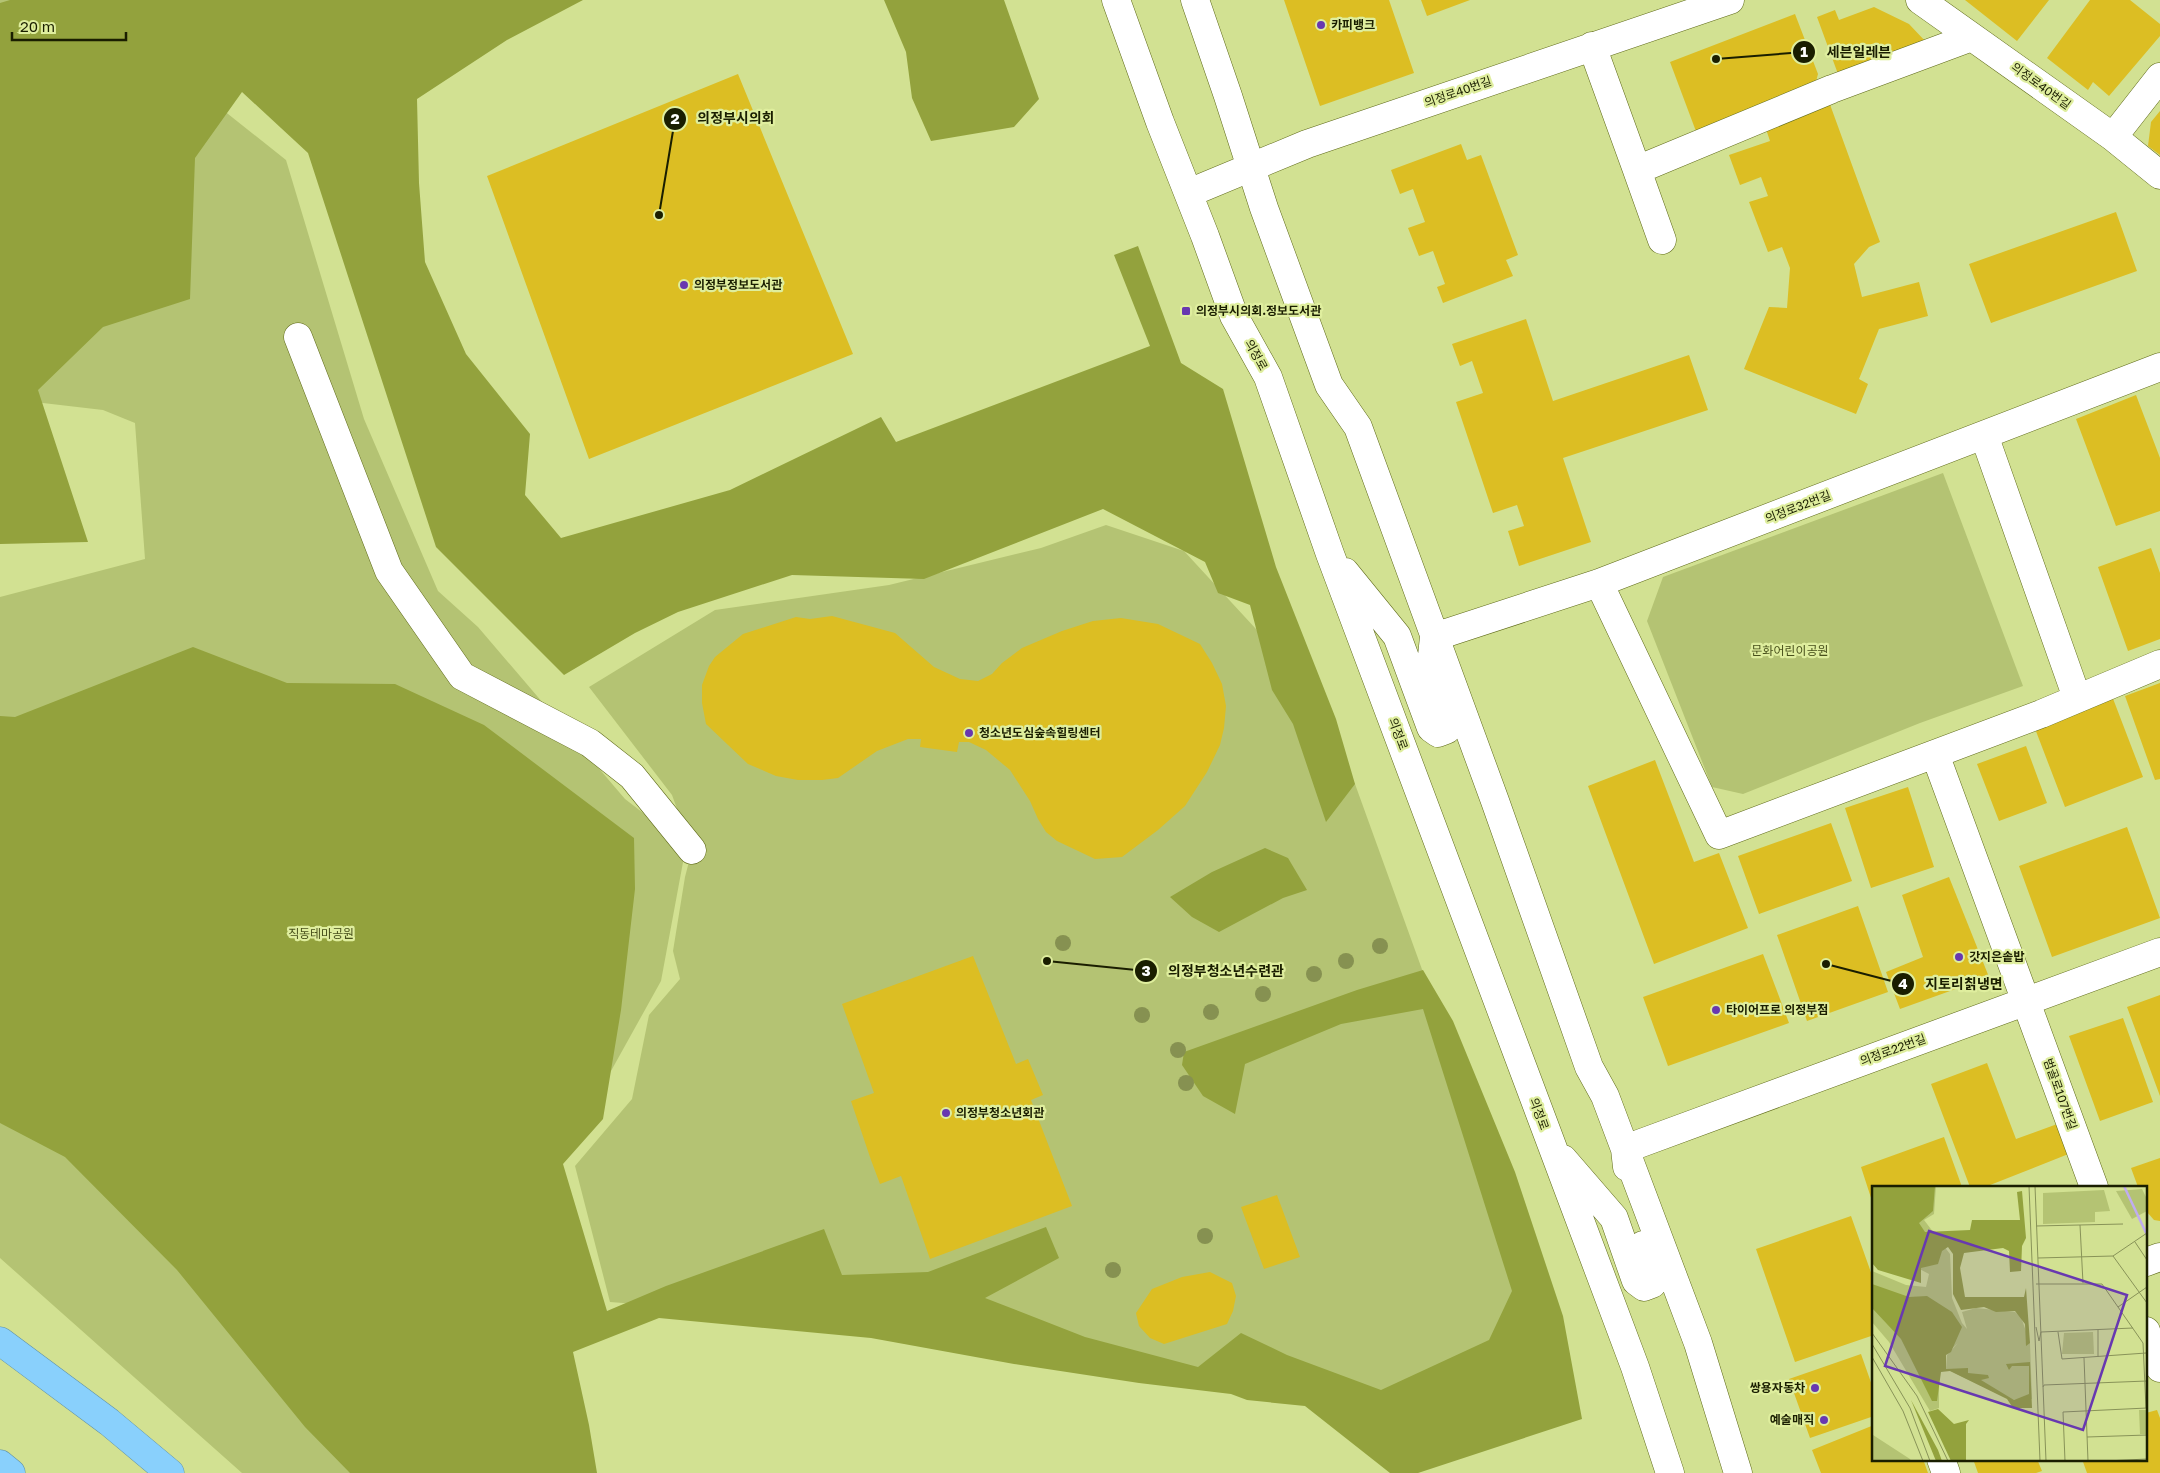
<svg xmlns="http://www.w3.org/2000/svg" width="2160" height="1473" viewBox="0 0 2160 1473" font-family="'Golos Text','Noto Sans KR',sans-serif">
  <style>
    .green { fill: #b4c373 }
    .forest { fill: #93a23d }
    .building { fill: #dcbe23 }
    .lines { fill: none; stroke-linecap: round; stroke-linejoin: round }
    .minor-casing { stroke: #5f6a19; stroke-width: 29 }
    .highway-casing { stroke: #6292a4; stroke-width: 29 }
    .minor { stroke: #fff; stroke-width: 28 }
    .highway { stroke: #89d0fc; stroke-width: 28 }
    .tree { fill: #869151 }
    .poi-dot { fill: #6838b0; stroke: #dfee9e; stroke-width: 2 }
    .labels { text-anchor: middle; stroke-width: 4.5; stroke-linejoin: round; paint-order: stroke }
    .poi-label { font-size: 12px; font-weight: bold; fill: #1a1e00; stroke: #dfee9e; text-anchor: start }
    .street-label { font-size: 12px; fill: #1a1e00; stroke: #dfee9e }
    .park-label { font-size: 12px; fill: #48501b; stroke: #dfee9e }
    .inset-river { fill: none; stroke: #c0adf0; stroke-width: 2.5 }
    .inset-road { fill: none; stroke: #889358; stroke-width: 1 }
    .view { fill: #6838b0; fill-opacity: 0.15; stroke: #6838b0; stroke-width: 2.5 }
    .inset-edge { fill: none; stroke: #1a1e00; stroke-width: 2.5 }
    .leader { fill: none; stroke: #1a1e00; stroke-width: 2 }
    .callout-dot { fill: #1a1e00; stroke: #dfee9e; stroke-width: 2 }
    .mark-label { font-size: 15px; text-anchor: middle; font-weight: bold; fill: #fff }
    .callout-label { font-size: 14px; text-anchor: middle; font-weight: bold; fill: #1a1e00; stroke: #dfee9e; stroke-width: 4.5; stroke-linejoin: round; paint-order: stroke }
  </style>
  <rect width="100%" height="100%" fill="#d2e192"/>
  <path class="green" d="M0,0H70L159,59L286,160L364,419L438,591L478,627L625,799L686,846L661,981L551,1179L547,1340L591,1473H242L0,1258V597L145,559L135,423L103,410L0,398Z
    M1943,473L2023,686L1920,723L1743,794L1712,787L1647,621L1663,577Z
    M1106,525L1184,551L1256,629L1355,784L1552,1329L1351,1406L884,1323L610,1302L575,1166L632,1099L649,1015L680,979L673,951L685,877L692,850L672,795L589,687L715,610L889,585L1041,548Z"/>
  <path class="forest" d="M10,0H583L507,40L417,99L419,183L425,262L466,354L530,434L525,495L561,538L730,490L881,417L896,442L1150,346L1114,255L1138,246L1181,363L1223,389L1276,567L1336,719L1355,784L1326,822L1293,724L1272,690L1250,605L1218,593L1205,562L1103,509L924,579L792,575L678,612L635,633L564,675L436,547L308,153L242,92L195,158L190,299L103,327L38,390L88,542L0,544V3Z
    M884,0H1004L1039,99L1014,127L931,141L912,98L906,52Z
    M193,647L287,683L395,684L484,725L634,838L635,889L621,1010L603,1119L563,1164L607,1311L666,1286L824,1229L842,1275L928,1272L1046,1227L1059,1258L985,1298L1085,1337L1198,1367L1241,1333L1287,1355L1381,1390L1489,1340L1512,1291L1423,1009L1341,1024L1245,1064L1235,1114L1203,1096L1182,1065L1184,1052L1357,990L1423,970L1453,1021L1515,1172L1563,1316L1582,1419L1418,1473H1390L1305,1406L1247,1400L1231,1394L1139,1383L1014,1364L871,1338L659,1318L573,1352L589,1425L597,1473H350L305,1427L177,1270L65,1157L0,1123V716L15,717Z
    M1265,848L1288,858L1307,890L1283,898L1219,932L1192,917L1170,897L1212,872Z"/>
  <path class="building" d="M1284,0H1389L1414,73L1320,106Z
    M1421,0H1470L1427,16Z
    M1965,0H2049L2017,41Z
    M2090,0H2130L2160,24V36L2109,96L2093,82L2088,90L2047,58Z
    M1874,7L1909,24L1926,42L1838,74L1817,17L1835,10L1839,20Z
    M1795,14L1818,74L1814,89L1697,134L1670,62Z
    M738,74L853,354L589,459L487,176Z
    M1828,99L1880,242L1869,247L1854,264L1862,297L1919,282L1928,316L1879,329L1859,379L1868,384L1856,414L1744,369L1769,307L1787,308L1790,268L1782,247L1768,252L1749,202L1768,196L1761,177L1740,185L1729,155L1770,141L1764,123Z
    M2160,111V155L2148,146L2151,122Z
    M1461,144L1467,160L1481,155L1518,255L1506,260L1513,276L1443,303L1437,287L1445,284L1433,251L1419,256L1408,228L1425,222L1413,189L1400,194L1391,170Z
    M2116,212L2137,271L1991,323L1969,264Z
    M1526,319L1553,401L1689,355L1708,410L1563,458L1591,542L1519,566L1508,531L1524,526L1517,505L1493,513L1456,402L1483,393L1472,361L1460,366L1452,344Z
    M2136,395L2160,458V511L2116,526L2076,419Z
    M2151,548L2160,573V639L2128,651L2098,567Z
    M832,616L895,633L934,667L960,679L978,681L992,674L1002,663L1022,648L1062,631L1093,621L1121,618L1158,624L1200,644L1212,663L1222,684L1226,706L1224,728L1220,745L1207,772L1185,806L1158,830L1122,857L1095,859L1057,841L1046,832L1038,819L1030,801L1010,770L986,750L969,742H959L957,752L920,747L921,739H908L877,751L838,778L822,780H798L776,776L748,764L706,724L702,703V685L709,666L715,657L743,634L796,617L810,619Z
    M2160,683V779L2155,780L2125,696Z
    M2112,696L2143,777L2065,807L2034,726Z
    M2026,746L2047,803L1999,821L1977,764Z
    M1655,760L1694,862L1719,853L1748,928L1654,964L1588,786Z
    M1908,787L1934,867L1871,888L1845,808Z
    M1831,823L1852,881L1759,914L1738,856Z
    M2127,827L2160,918L2052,957L2019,866Z
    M1949,877L1989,977L1900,1009L1886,972L1923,957L1902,895Z
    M1858,906L1888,992L1807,1021L1777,935Z
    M1763,954L1789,1023L1668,1066L1643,997Z
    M973,956L1016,1064L1028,1059L1043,1095L1031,1100L1072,1206L930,1259L901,1176L880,1184L871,1160L851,1101L874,1093L842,1004Z
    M2160,995V1096L2127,1007Z
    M2123,1018L2153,1102L2100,1121L2069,1036Z
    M1987,1063L2016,1139L2060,1123L2071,1153L1985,1187H1970L1931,1084Z
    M1944,1137L1962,1187H1874L1873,1204L1861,1167Z
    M2160,1158V1221L2154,1220L2147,1212L2146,1187H2138L2131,1168Z
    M1277,1195L1300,1257L1264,1269L1241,1207Z
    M1851,1216L1874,1281V1335L1795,1362L1756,1249Z
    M1210,1272L1232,1283L1236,1296L1233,1311L1227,1324L1164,1344L1150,1338L1139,1326L1136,1313L1152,1289L1182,1277Z
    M1861,1354L1874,1391V1416L1810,1438L1789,1379Z
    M2157,1410L2160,1418V1473H2087L2082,1459H2146V1413Z
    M1874,1425V1459H1923L1928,1473H1821L1812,1450Z
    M1973,1459H2037L2042,1471L2036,1473H1978Z"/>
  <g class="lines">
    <defs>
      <path id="minor" d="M1116,0L1160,122L1205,236L1234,316L1268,377L1330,554L1635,1367L1670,1473
        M1195,0L1228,96L1264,208L1329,385L1358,427L1495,801L1589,1067L1605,1096L1698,1343L1738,1473
        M1920,0L2113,137L2160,175
        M1592,46L1637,170L1832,89L1972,37
        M2113,137L2160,77
        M1637,170L1662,240
        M1189,193L1307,144L1730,0
        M298,337L389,571L462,676L590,743L632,776L692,850
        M1984,435L2077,698
        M1345,572L1397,636L1431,728L1438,733L1446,730L1447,720L1430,675L1434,637L1599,583L2160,367
        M1599,583L1719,835L2041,714L2160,664
        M1935,754L2094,1187
        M1563,1159L1614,1218L1636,1281L1644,1287L1652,1284L1655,1276L1643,1245
        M1627,1167L1625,1149L2160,952
        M2146,1262L2160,1257
        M2146,1331L2160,1368
        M1941,1459L1946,1473"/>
      <path id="highway" d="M0,1341L109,1422L170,1473
        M0,1464L11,1473"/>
    </defs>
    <use href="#minor" class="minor-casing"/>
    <use href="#highway" class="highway-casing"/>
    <use href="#minor" class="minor"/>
    <use href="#highway" class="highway"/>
  </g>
  <g class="tree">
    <circle cx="1063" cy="943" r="8"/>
    <circle cx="1380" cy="946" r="8"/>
    <circle cx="1346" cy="961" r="8"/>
    <circle cx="1314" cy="974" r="8"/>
    <circle cx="1263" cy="994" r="8"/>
    <circle cx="1211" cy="1012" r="8"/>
    <circle cx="1142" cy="1015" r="8"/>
    <circle cx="1178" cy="1050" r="8"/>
    <circle cx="1186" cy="1083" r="8"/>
    <circle cx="1205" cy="1236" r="8"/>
    <circle cx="1113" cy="1270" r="8"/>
  </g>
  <g class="poi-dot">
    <circle cx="1321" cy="25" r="5"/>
    <circle cx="684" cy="285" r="5"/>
    <rect x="1181" y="306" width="10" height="10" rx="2.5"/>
    <circle cx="969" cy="733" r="5"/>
    <circle cx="1959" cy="957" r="5"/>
    <circle cx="1716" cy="1010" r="5"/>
    <circle cx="946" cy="1113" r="5"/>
    <circle cx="1815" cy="1388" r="5"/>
    <circle cx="1824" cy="1420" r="5"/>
  </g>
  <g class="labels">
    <g class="poi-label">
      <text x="1331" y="29">카피뱅크</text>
      <text x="694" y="289">의정부정보도서관</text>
      <text x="1196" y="315">의정부시의회.정보도서관</text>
      <text x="979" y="737">청소년도심숲속힐링센터</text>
      <text x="1969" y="961">갓지은솥밥</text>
      <text x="1726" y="1014">타이어프로 의정부점</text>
      <text x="956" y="1117">의정부청소년회관</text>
      <text x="1805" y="1392" text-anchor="end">쌍용자동차</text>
      <text x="1814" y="1424" text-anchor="end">예술매직</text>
    </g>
    <g class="street-label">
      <text transform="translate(2041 86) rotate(36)" y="4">의정로40번길</text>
      <text transform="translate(1458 92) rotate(-19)" y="4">의정로40번길</text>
      <text transform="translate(1256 355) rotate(61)" y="4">의정로</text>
      <text transform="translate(1798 507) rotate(-21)" y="4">의정로32번길</text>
      <text transform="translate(1398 734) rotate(70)" y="4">의정로</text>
      <text transform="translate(1893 1050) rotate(-20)" y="4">의정로22번길</text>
      <text transform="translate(2060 1094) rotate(70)" y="4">범골로107번길</text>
      <text transform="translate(1539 1114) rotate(70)" y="4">의정로</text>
    </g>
    <g class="park-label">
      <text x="1790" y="655">문화어린이공원</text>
      <text x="321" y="938">직동테마공원</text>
    </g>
  </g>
  <g transform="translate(1872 1186)">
    <rect width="275" height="275" fill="#d2e192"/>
    <path d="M8,0H64L62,28L52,34L78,68L80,112L90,137L95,143L90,126L104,122L143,126L149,131L158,157L160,213L139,214L74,183L75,169L86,157L72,170L67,184V222L58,225L17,156L0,136V85L34,99L54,101L57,88L38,78ZM270,3L275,13V25L260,33L244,5ZM232,4L238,25L223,26V36L171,38V7ZM221,146L222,168H190L192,147ZM267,224H275V248H268ZM1,249L38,273L39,275H0Z" fill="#b4c373"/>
    <path d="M0,0H63L61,25L47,37L53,46L98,44L100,34H148L145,6L150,5L154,52L150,60L149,85L138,86L137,65L131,62L92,67L88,82L93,111H152L154,102L158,157L154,160L153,138L143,125L124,126L112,121L89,124L81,108V68L76,61L70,65L66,78L49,82V97L6,84L0,77ZM0,98L37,111L55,110L80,126L90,141L79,166L74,169V183L96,182V187L116,189L117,192L109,194L142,214L157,208V180H140L137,184L134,178L158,176L160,222H141L135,213L78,185L69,186L65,215H60L29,153L0,122ZM39,214L66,264L70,275H64ZM66,223L82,238L97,234L94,238V275H79L56,226Z" fill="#93a23d"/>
    <path class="inset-river" d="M252,0L275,49"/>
    <path class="inset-road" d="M157,0L168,275M163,0L174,275M208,39L211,97M164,40L251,38M263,56L275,74M241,70L275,117M166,72L241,70L275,47M164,98H230L271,157L274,222M246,121L275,101M164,141L167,155L169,146L261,142M226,144V171M186,146L190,173L274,167M0,147L45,210L76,275M0,158L38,222L58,275M0,171L31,225L51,275M212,172L216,275M171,201L172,199L275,195M215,251L275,249M193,275L191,226L275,222M234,275L275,273"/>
    <path class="view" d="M57,45L255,109L211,244L13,180Z"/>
    <rect width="275" height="275" class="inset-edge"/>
  </g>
  <path class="leader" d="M1716 59L1804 52M659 215L675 119M1047 961L1146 971M1826 964L1903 984"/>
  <g class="callout-dot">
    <circle cx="1716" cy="59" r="5"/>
    <circle cx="659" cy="215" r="5"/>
    <circle cx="1047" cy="961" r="5"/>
    <circle cx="1826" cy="964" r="5"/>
    <circle cx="1804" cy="52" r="12"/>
    <circle cx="675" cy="119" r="12"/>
    <circle cx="1146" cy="971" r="12"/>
    <circle cx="1903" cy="984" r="12"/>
  </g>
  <g class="mark-label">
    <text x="1804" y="57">1</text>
    <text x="675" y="124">2</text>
    <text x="1146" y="976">3</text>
    <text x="1903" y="989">4</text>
  </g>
  <g class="callout-label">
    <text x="1859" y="57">세븐일레븐</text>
    <text x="736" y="123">의정부시의회</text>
    <text x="1226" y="976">의정부청소년수련관</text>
    <text x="1964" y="989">지토리칡냉면</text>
  </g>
  <path d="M12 32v8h114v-8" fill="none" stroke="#1a1e00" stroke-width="2.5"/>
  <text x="20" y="32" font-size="15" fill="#1a1e00" stroke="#dfee9e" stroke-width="4" paint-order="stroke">20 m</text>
</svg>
